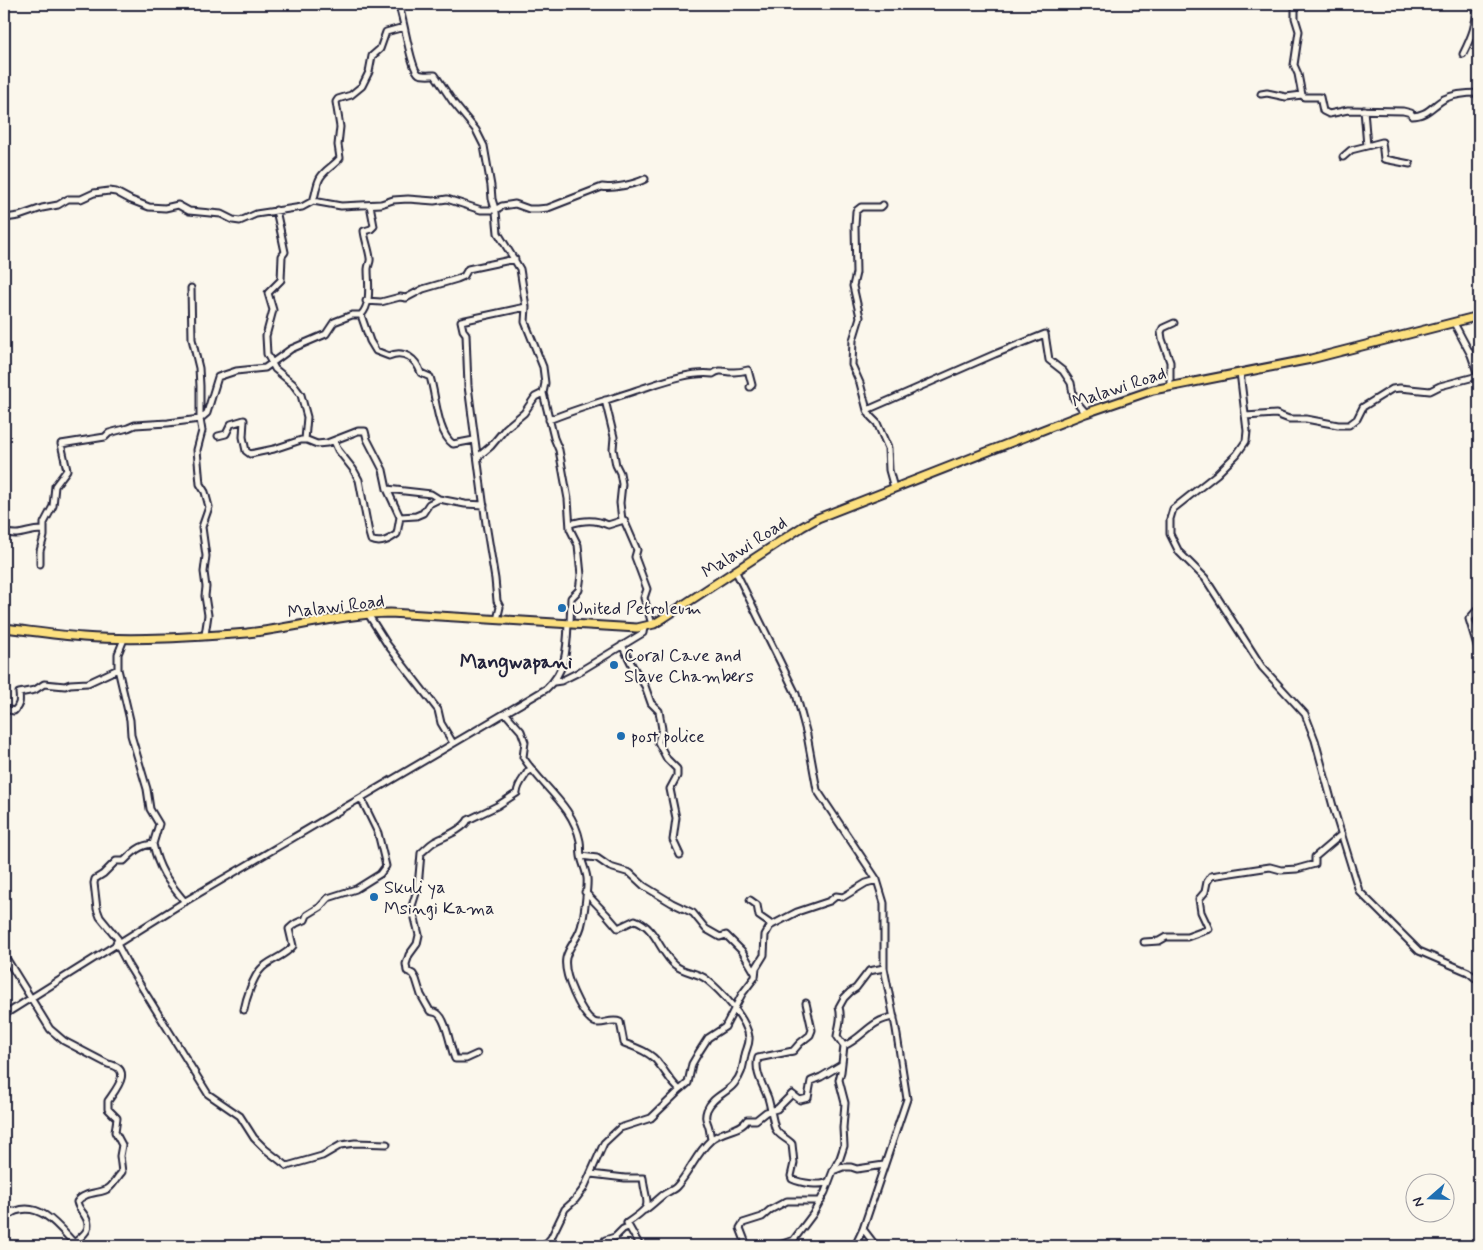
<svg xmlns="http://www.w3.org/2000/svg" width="1483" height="1250" viewBox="0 0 1483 1250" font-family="Mynerve,sans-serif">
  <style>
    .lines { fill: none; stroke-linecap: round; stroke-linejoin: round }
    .minor-casing { stroke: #22223b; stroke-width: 9 }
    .major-casing { stroke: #22223b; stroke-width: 11 }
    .minor { stroke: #fbf7ec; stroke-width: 5 }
    .major { stroke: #fce080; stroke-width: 7 }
    .poi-dot { fill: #1f6fb2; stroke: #fbf7ec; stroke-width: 2 }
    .labels { text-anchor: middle; stroke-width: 4; stroke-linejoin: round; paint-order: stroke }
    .street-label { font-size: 18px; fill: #22223b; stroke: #fbf7ec }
    .poi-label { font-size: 18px; fill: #22223b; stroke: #fbf7ec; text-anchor: start }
    .quarter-label { font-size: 20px; font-weight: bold; fill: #22223b; stroke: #fbf7ec }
  </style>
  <rect width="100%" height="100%" fill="#fbf7ec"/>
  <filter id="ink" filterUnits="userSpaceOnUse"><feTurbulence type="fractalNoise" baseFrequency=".02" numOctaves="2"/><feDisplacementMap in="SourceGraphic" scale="10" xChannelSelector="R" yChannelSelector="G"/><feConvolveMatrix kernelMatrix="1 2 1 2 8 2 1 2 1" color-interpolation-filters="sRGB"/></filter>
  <g filter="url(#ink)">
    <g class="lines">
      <defs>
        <path id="minor" d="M398,4C404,16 410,69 419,74C423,76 430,75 435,75L453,102L476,130L484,146L491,186L492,199L496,212L498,233L520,269L526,307L525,322L543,367L545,383L543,393L554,438L559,450L568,499L570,529L578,545L581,575L579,590L571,598L570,624
          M1295,4V18L1299,31L1294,65L1298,74L1302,95
          M1463,54C1471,38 1478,22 1476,4
          M1261,94L1267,93L1286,97L1302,95L1304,97H1320L1323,111L1329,114L1348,110L1403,111L1411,113L1412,116C1427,116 1432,106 1444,99C1454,94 1468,93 1479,93
          M1367,146L1382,142L1384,159L1410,164
          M1343,157L1351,150L1367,146L1364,110
          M313,201C316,194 316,185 320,178C325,169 334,166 340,158L338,145L340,127L336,102L338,99L351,95L362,86L369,72L372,56L380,49L386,32L404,27
          M370,205L374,226L371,229L364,231C365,240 369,249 370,258C371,262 368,265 368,269C368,284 372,303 361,315L370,341L376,351L389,356C404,349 416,359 421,373L430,377C436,395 437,433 453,444L474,440
          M883,205L881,207H861L856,211L855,226L856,273L853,286L860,317L853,340L852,365L860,383L867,410L871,417L877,423L888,448L889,470L894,488
          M276,210L285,252L282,256L281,280L268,293L273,310L266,336L267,354L275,369L293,384L301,395L307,417L305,440
          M5,218L19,216L42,208L58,205L68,199H81L94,193L109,191L116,192L131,200L149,207L165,208L178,205L189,211L221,214L233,220L240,221L256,214L302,207L313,201L341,206L381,204L393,200L408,199L434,201L447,199L481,210H495L502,206L515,204L529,209H538L548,208L602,187C612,189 636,184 645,179
          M191,288L192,339L199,368L200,386V419L202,431L197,450L200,484L205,492L209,507L202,527L206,556L204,572L206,587L205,596L208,615L205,635
          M366,301L381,302L400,297L406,298L423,289L457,279L464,276L468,269L515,259
          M1454,323L1471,355L1479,378
          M1240,372L1247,431L1246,441L1237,454L1217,474L1173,509L1170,519V534L1179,552L1205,578L1262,667L1305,714L1315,740L1334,810L1359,891L1419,951L1468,972L1479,981
          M1170,385V362L1162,339L1161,332L1163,328L1174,323
          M605,400L614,437L613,449L616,465L620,473L622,484L620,503L622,520
          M867,410L995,354L1045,334L1049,360L1063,371L1071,383L1074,399L1086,413
          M1245,416L1276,414L1289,419H1306L1338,425H1349L1357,419L1363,407L1392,389L1400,388L1430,391L1440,386L1478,376
          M549,420C578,408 608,400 637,390C660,383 689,371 713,374C721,368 726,373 734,372C739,372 744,371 748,370L752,385L750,387
          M218,436L226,434L231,424L244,420L243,437L246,451L250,454L274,449L301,440H307L317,444L327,443L358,431H365L367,439L383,470L387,489L400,517L397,534C390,539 381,545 371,540L369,533L359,480L353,469L338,450L334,441
          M478,457L491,446L506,428L524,413L535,397L543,393
          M387,489L431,494L439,499L465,504L484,505
          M400,517L416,516L423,513L429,504L439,499
          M570,524C584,520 595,519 608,525L624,520L637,550L635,557L647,589L644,598L652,624
          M4,532C21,538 27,529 44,530
          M40,564V551L44,536V523L53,506L55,486L67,470L61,444L105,437L109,433L128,428L135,425L168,423L200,419L207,413L218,377L236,371L265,368L291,349L326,334L334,322L352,315H361
          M735,570L796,694L807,735L817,790L877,880L884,903V968L896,1029L907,1099L863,1229L855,1246
          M1479,608L1469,619L1479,652
          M368,614L387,644L438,710L441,723L453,743
          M497,620L500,607L497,601L495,579L486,524L468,386L466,334L463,330L461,321L526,307
          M124,639L118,654V669L130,720L131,735L147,789L150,809L159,824L153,844
          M622,645L633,667L645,686L651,703L659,711L662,729L658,742L667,759L677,769V776L670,789L676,818L673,840L680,855
          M554,682L561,681L577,673L638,636L643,633L644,627
          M4,709L14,711C20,705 20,701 19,693L35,690L44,684L65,686L70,684L88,683L118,669
          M506,714L521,731L525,742L523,757C541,786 573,805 580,841C581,846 580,851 581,856C582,863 586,870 587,878C588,885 584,916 582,923C580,937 569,945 566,958C563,974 580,1013 594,1022C601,1026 611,1018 620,1022L624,1043C635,1047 652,1053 659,1064C666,1072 671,1083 680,1090
          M581,856L597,858L610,867L630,873L644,886L672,903L693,913L706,929L720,937L726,935L742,951L755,973
          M585,892L606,914L618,928L635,920C656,927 660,953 675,965C684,973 697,972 706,979C721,991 747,1019 749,1037C750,1044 746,1049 745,1055C743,1066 742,1075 734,1084C727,1093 712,1097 707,1110C704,1119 707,1120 709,1128C710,1132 710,1135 711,1139
          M750,900L757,905L759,916L772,925
          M1144,942L1159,941L1166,937H1187L1209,929L1201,912L1199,899L1205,892L1207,882L1211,876L1270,867L1281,870L1297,869L1315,864V857L1342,834
          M116,943L118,939L100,917L97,909L94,883L95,879L103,874L116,861H124C133,852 140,845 153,844C159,871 168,881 185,902
          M117,944L128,965L208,1094L240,1116L254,1138L265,1149L287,1166L322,1156L341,1145L355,1143L387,1144
          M4,957L8,961L50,1029L64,1041L108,1064C134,1069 116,1089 108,1101V1109L117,1118L115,1132L122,1145L120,1156L122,1172C118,1176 114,1184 109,1188C102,1194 84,1191 77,1202C78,1207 80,1209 83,1213C94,1228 85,1234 74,1243
          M806,1003L812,1030L810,1035L800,1043L793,1051L758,1058C754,1071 763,1085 768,1098C771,1108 772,1118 775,1128C778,1136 787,1138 792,1144L794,1163L791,1176L792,1179C800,1183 823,1187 829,1181
          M244,1010C246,999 253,977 261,969C269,960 284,957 293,946L289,929C294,924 299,921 305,920L307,915L320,907L328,898L356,889L380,874L386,866L378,833L361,798
          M4,1015L184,902L546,689C566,671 567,650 568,624
          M844,1046C864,1037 870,1020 894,1017
          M477,1054L466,1059H455C450,1048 447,1019 437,1013C435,1012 432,1012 430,1011L421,995L416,979L413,974L407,971L406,964L409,955L417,944L419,935L412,906L418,887L421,853C425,850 429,845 434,842C443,837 463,830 468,820L497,806L517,793C518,783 524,779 528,771L532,769
          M833,1171L840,1158L844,1146L843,1128L845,1103L839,1080L841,1072L844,1046L837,1036C839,1025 842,1018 839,1007L844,998L850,992L856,988L869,971L884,968
          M591,1174L625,1178H643C646,1208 656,1203 627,1223L640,1246
          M645,1210C651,1206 657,1200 663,1195C667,1192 673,1190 676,1187C689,1174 696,1153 711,1140C721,1130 741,1131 747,1120H756L766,1112L777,1109L792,1094L800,1100L808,1098L811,1081L821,1077L841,1065
          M4,1213L14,1211
          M4,1221C7,1218 11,1212 16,1211C41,1202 59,1227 74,1243L80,1246
          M863,1229L876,1246
          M544,1246L551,1238L565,1209L575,1200L584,1188L604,1143L620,1128L651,1118L680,1090L688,1083L692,1064L699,1052L708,1038L725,1027L742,994L755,977L756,968L764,955L765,935L770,926L797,912L830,901L836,896L843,897L866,883L877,880
          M604,1246L605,1240L615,1237L623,1229L628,1227
          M747,1246L740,1228L743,1223L762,1217L770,1210L787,1201H821
          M777,1246L791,1241
          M789,1246L813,1214L825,1192L833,1171L843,1167H851L857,1169L884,1165"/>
        <path id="major" d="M4,628C30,631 56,635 83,637C136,641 194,637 247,633C295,628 341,614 390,613L637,628L654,624L662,619L802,527L818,518L1086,413L1153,390L1311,359L1479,316"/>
      </defs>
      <use href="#minor" class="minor-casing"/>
      <use href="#major" class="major-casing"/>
      <use href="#minor" class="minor"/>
      <use href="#major" class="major"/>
    </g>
  </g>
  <g class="poi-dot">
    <circle cx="562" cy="608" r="5"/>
    <circle cx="614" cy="665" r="5"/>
    <circle cx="621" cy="736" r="5"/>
    <circle cx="374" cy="897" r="5"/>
  </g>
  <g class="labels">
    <g class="street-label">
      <text transform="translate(1119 387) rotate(-18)" y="6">Malawi Road</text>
      <text transform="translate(744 547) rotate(-33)" y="6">Malawi Road</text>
      <text transform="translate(336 606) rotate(-7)" y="6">Malawi Road</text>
    </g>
    <g class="poi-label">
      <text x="572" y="614">United Petroleum</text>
      <text x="624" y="661">Coral Cave and<tspan x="624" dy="21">Slave Chambers</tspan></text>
      <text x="631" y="742">post police</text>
      <text x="384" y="893">Skuli ya<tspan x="384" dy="21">Msingi Kama</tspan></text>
    </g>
    <g class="quarter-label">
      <text x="516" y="668">Mangwapani</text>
    </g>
  </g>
  <rect width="1483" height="1250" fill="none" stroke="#fbf7ec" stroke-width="20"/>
  <rect x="10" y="10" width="1463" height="1230" fill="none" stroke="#22223b" stroke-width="2" filter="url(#ink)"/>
  <g transform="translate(1430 1198) rotate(250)"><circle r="24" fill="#fbf7ec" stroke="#a4a2a5"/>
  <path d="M0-4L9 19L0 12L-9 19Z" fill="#1f6fb2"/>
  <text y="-8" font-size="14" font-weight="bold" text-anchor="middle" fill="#22223b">N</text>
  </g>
</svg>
